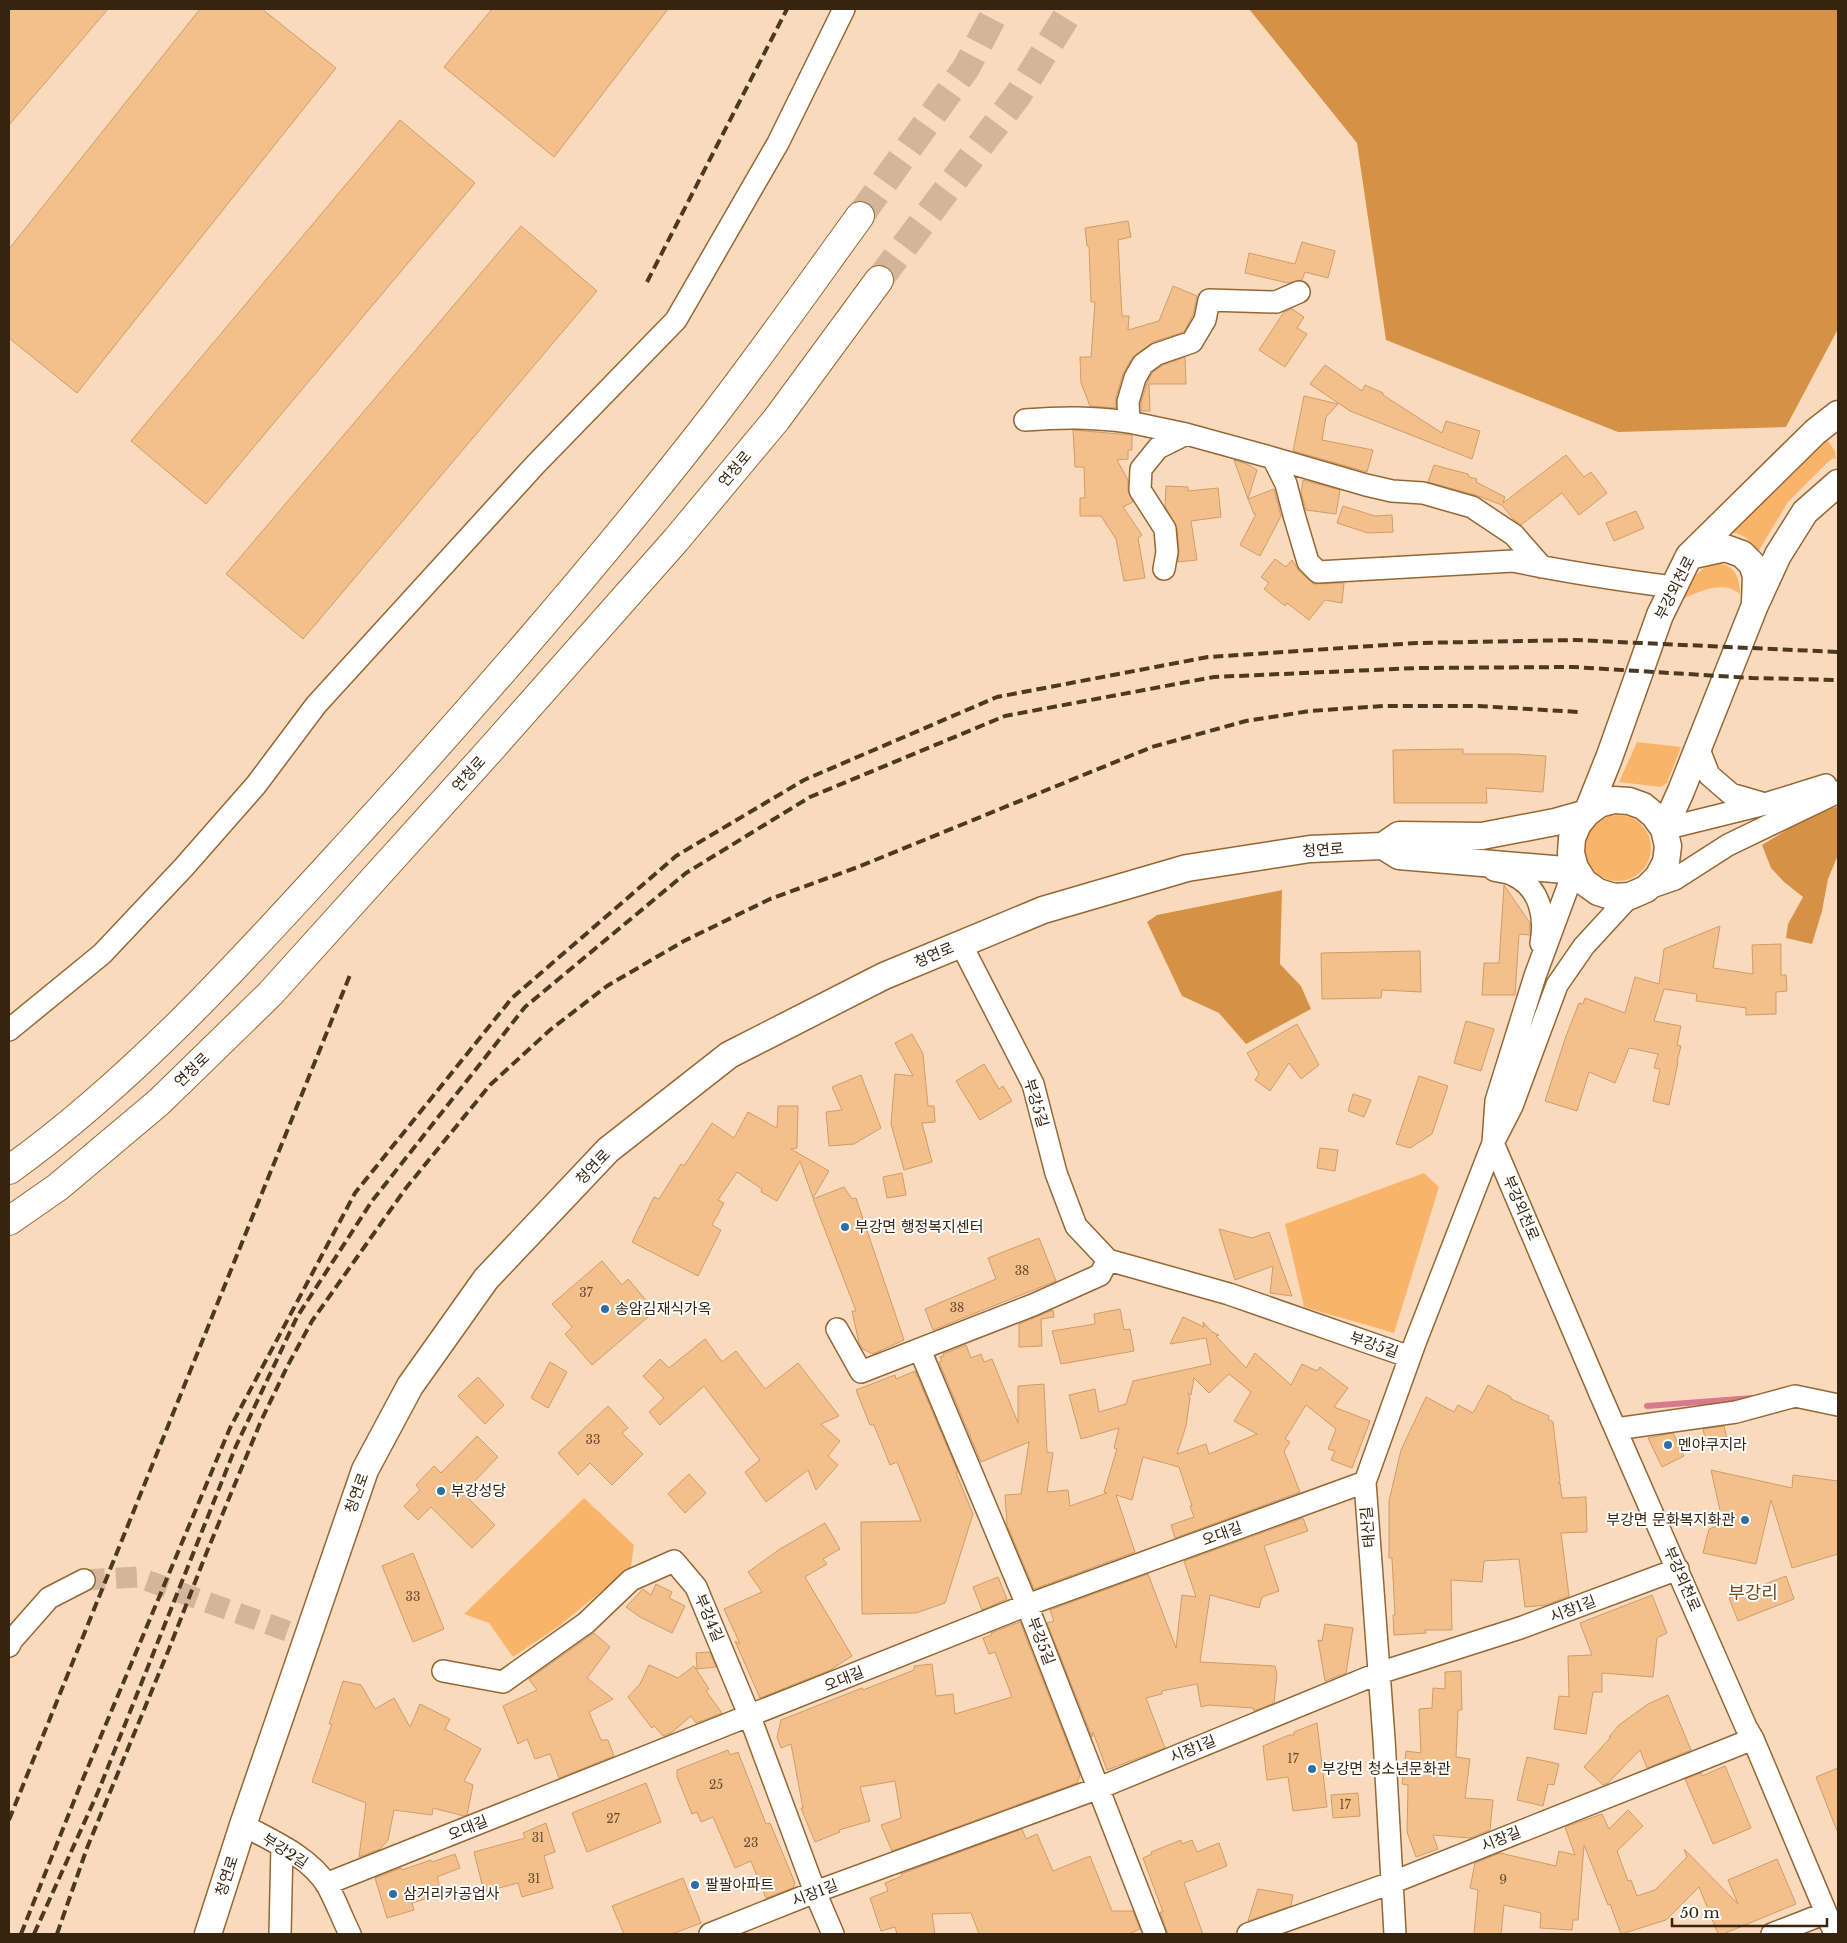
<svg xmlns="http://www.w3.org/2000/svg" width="1847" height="1943" viewBox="0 0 1847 1943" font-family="'Libre Baskerville','Noto Sans KR',serif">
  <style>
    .green { fill: #f9b46a }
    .forest { fill: #d59247 }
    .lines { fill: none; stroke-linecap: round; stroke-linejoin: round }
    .stream { stroke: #d9798e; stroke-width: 6 }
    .building { fill: #f3c08c; stroke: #ce9c69; fill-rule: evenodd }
    .minor-tunnel { stroke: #d3b699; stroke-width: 21; stroke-dasharray: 21 11; stroke-linecap: butt }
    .highway-tunnel { stroke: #d3b699; stroke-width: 28; stroke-dasharray: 28 14; stroke-linecap: butt }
    .minor-casing { stroke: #956735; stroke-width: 24 }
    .major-casing { stroke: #956735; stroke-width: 29 }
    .highway-casing { stroke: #956735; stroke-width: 30 }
    .minor { stroke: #fff; stroke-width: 21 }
    .major { stroke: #fff; stroke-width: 26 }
    .highway { stroke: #fff; stroke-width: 28 }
    .rail { stroke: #4d3821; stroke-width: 4; stroke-dasharray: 10 5; stroke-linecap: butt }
    .poi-dot { fill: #2e70a6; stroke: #fff; stroke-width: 2 }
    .labels { text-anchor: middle; stroke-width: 4; stroke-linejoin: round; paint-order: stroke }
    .number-label { font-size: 12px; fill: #664b2e }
    .street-label { font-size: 15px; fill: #37240e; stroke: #fff }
    .poi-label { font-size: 15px; fill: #37240e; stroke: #fff; text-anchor: start }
    .quarter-label { font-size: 18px; fill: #774b15; stroke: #fff }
  </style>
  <rect width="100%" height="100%" fill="#fadabc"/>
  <path class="green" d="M1826,438L1835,451L1836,459L1833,458L1827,463L1788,502L1758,552C1749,538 1741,532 1725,532Z
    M1710,563C1733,563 1739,572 1740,594C1722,579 1697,593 1678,601L1689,581Z
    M1637,742L1681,747L1667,783L1661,787L1619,782Z
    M1585 848a33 33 0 1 1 66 0a33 33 0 1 1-66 0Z
    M1424,1173L1439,1187L1394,1333L1304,1307L1285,1224Z
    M584,1498L634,1545L631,1567L559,1626L513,1657L489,1623L464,1614Z"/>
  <path class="forest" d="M1249,9H1838V329L1786,427L1618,432L1386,340L1357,143Z
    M1838,807V855L1828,879L1822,911L1812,944L1786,938L1788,924L1803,897L1784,882L1771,868L1762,845L1821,809Z
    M1282,890L1280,964L1301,986L1311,1009L1246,1044L1219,1013L1182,996L1147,922L1157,915Z"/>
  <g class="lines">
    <path class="stream" d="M1647,1406L1753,1398"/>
  </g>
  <path class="building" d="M9,9H108L9,125Z
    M200,9H262L336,68L77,393L9,338V249Z
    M492,9H668L554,157L444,67Z
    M400,120L475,183L206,504L131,441Z
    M1128,221L1131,237L1118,240L1122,316H1129L1128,330L1159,321L1173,286L1197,296L1193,315L1184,332L1153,342L1132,358L1123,374L1116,398V408L1090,406L1081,383L1080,357H1091L1095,302H1091L1089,246H1087L1085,228Z
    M521,226L597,291L303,639L226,574Z
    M1302,242L1335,251L1328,278L1305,272L1302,280L1288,283L1245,273L1249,253L1295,264Z
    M1292,309L1304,317L1297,328L1307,334L1285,367L1259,350L1284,312Z
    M1185,357L1186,384H1149L1150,411H1141V403L1147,383L1152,373L1163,365Z
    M1325,365L1362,391L1365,385L1383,393V395L1442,433L1446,421L1480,431L1472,459L1350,411L1310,384Z
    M1304,396L1338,404L1326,417L1322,440L1373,450L1367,472L1293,451Z
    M1073,430L1132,435V450H1128V459L1117,460L1128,480V490L1133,502L1123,507L1142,535L1138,538L1145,578L1124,581L1116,539L1101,516H1080V498H1085L1084,467H1075Z
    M1566,455L1584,477L1591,472L1607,493L1579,515L1562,493L1521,525L1513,519L1502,505L1475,495L1428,482L1434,465L1468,474L1469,477L1477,479L1476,482L1505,497L1503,503Z
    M1234,460L1247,464L1257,470L1248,499Z
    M1303,480L1340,490L1336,514L1306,510L1301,493Z
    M1166,486L1188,487V491L1218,488L1221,517L1191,521L1197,560L1178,562L1179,551L1177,528L1165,506Z
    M1274,489L1281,516L1260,556L1240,545L1256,514H1254L1248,499Z
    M1343,506L1375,516L1392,515L1393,532L1368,533L1337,523Z
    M1636,511L1644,528L1614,541L1606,523Z
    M1275,559L1286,567L1292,560L1299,571L1314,584L1344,583L1342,603L1325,600L1309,620L1287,603L1285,606L1264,589L1269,583L1261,577Z
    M1463,749V754H1515L1546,756L1543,792L1486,788L1487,803H1394L1393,750Z
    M1504,885L1530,923V935L1519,934L1515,995H1482L1484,963H1499Z
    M1720,926L1713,968L1753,974L1752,945L1781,944V975H1786L1787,991L1776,992V1014L1746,1015V1008L1696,1001L1697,994L1664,989L1654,1021L1681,1026L1677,1045L1681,1046L1677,1062H1678L1669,1105L1653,1101L1660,1069L1654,1068L1658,1054L1629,1048L1615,1083L1589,1072L1577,1111L1545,1101L1566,1036L1579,1003L1583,1004L1585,998L1625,1013L1635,977L1659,984L1664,949Z
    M1420,951L1421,992L1382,990L1381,998L1322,999L1321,953Z
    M1466,1021L1494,1029L1481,1071L1454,1063Z
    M1297,1024L1319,1065L1301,1079L1289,1063L1270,1091L1255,1080L1259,1074L1247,1053Z
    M912,1034L923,1054L928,1106H934L935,1122L922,1123L932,1162L904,1170L891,1124L895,1074L913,1076L895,1043Z
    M984,1064L999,1089L1003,1086L1012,1101L980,1120L956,1081Z
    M861,1075L881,1128L854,1144L829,1146L826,1112L842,1110L832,1087Z
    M1419,1076L1448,1086L1432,1134L1410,1148L1396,1144Z
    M1353,1094L1371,1100L1364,1117L1348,1111Z
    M778,1106H798L797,1148L791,1149L829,1171L813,1198L800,1161L777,1201L761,1192L762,1189L737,1172L718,1200L724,1203L712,1225L721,1230L698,1276L632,1242L654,1197L659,1199L681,1164L684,1166L712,1123L734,1138L748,1112L777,1128Z
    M1320,1148L1338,1150L1335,1171L1317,1168Z
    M902,1173L906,1195L887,1198L883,1177Z
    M844,1187L852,1199L856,1198L904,1340L873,1354L863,1349L859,1343L852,1311H856L813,1199Z
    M1219,1229L1252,1238L1269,1232L1292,1296L1270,1293L1273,1266L1235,1280Z
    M1039,1238L1056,1281L933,1330L925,1309L996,1279L988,1258Z
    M602,1261L622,1285L628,1279L655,1311L592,1365L565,1334L572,1327L552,1304Z
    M1120,1309L1124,1330L1130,1329L1134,1351L1061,1364L1052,1331L1095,1324L1094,1314Z
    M1053,1310L1054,1317L1041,1319L1042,1346L1019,1347V1324Z
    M1183,1317L1204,1327L1203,1322L1212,1332L1219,1335L1216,1336L1246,1368L1255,1353L1291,1385L1302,1364L1317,1371L1320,1367L1348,1388L1334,1407L1370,1421L1352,1468L1331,1460L1335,1451L1328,1449L1336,1429L1306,1405L1285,1439L1290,1442L1284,1451L1300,1492L1175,1538L1171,1525L1194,1517L1190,1506H1192L1179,1467L1143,1457L1132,1500L1116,1495L1135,1552L1034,1589L1007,1525L1005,1495L1021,1494L1029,1442L981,1462L939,1362L942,1361L940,1357L944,1356L943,1354L966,1345L971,1358L981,1354L984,1362L992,1359L1018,1423V1386L1044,1384L1047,1452L1053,1453L1047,1492L1068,1490L1070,1506L1107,1493L1104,1492L1117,1449L1114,1448L1119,1428L1081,1439L1069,1395L1095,1389L1099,1412L1126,1404L1133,1381L1211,1364L1206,1338L1170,1344ZM1229,1374L1251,1392L1234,1421L1257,1434L1209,1454L1206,1444L1177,1454L1186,1426L1190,1398L1188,1393L1191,1395L1194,1378L1209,1393Z
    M705,1339L722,1362L736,1351L765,1389L798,1363L839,1416L821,1424L840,1441L828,1456L838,1465L816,1490L808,1470L766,1502L745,1472L760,1460L704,1386L660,1425L649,1412L664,1398L643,1376L660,1359L669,1368Z
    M550,1362L567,1372L548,1408L531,1398Z
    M915,1371L958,1472L956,1473L973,1514L945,1603L916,1613L862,1614L861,1522L921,1521L897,1462L890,1465L874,1425H870L856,1390L895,1375L896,1379Z
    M478,1377L504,1405L485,1424L458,1396Z
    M1488,1385L1511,1397V1399L1549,1416L1548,1419L1553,1422L1560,1481L1558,1484L1560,1483L1562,1498L1586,1497L1587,1532L1561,1533L1569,1596L1547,1605L1525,1607L1519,1559L1484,1561L1482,1582L1451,1580L1452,1630H1425L1426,1633L1394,1635L1393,1615H1395L1392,1558H1389V1501L1401,1450L1426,1397L1454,1412L1458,1405L1473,1413Z
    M608,1406L628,1428L622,1433L643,1454L612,1485L590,1463L578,1475L558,1453Z
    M1724,1426L1727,1439L1706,1444L1703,1429Z
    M1673,1433L1684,1456L1662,1467L1648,1438Z
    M477,1436L498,1457L463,1493L495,1525L472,1548L431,1507L418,1520L404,1506L420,1490L416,1485L434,1466L441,1473Z
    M1711,1470L1792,1488L1793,1475L1838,1481V1554L1792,1568L1771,1500L1756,1564L1703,1553L1709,1529L1723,1524Z
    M689,1474L706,1493L685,1513L668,1494Z
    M1303,1518L1308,1531L1264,1546L1279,1591L1262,1597L1259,1608L1210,1595L1200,1662L1275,1666L1277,1674L1274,1703L1254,1711L1253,1708L1209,1705L1201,1707L1197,1684L1162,1691V1694L1146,1698L1165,1748L1107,1770L1093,1732L1092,1737L1047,1623L1054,1621L1050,1610L1148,1574L1176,1648L1182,1595L1196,1597L1184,1561Z
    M825,1523L840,1549L823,1559L827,1564L805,1577L852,1656L830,1670L760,1698L735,1641L740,1644L724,1609L762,1592L748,1572L780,1549Z
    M413,1553L444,1629L413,1642L382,1566Z
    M1786,1576L1794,1599L1738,1621L1729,1598Z
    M998,1577L1007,1599L982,1610L973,1587Z
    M656,1584L672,1592L669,1598L685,1606L672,1633L640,1617L626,1607L643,1589L651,1595Z
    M1652,1595L1667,1633L1657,1638L1653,1677L1602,1673V1692H1593L1586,1734L1554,1729L1559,1696L1569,1697L1568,1656L1592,1655L1580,1623Z
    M1020,1622L1080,1775L1077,1783L892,1851L881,1825L901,1818L895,1781L860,1787L870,1821L839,1830L840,1832L815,1842L801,1808H803L791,1744L781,1748L777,1737L781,1720L862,1688L863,1690L914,1670V1666L932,1664L936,1696L953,1694L955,1714L1012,1697L995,1652L989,1654L983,1638L992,1635L991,1633Z
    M1325,1624L1353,1628L1346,1673L1325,1681L1318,1640L1322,1641Z
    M594,1633L610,1647L587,1678L613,1699L589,1712L601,1740H608L614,1756L559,1778L550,1754L535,1759L527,1739L518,1744L503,1706L537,1690L529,1679Z
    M710,1652L716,1667L697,1669L696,1653Z
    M649,1665L678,1678L694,1666L709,1689L706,1691L722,1713L696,1723L691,1716L671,1733L663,1736L654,1726L652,1728L628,1697L640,1684Z
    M1461,1671L1462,1710H1458L1456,1757L1470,1759L1465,1798L1493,1800L1490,1830L1470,1838L1433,1835L1438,1849L1416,1857L1407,1832L1408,1785L1402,1784L1406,1751L1421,1753L1419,1709L1432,1708L1433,1688L1445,1689V1672Z
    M343,1681L361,1685L375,1709L394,1698L410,1727L420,1704L450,1719L445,1729L481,1749L464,1781L473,1785L467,1815L464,1816L433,1808L432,1815L394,1810L388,1840L380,1849L359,1857L366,1803L312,1782L332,1724H329Z
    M1668,1695L1691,1750L1647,1768L1640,1750L1608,1783L1603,1785L1584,1767L1611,1737H1609L1619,1725L1648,1704Z
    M1317,1723L1327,1807L1293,1811L1288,1777L1267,1780L1263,1746L1289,1735H1294V1732Z
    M728,1750L730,1755L738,1752L766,1824L770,1823L795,1883L793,1888L766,1898L751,1861L735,1868L713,1817L701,1822L697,1812L692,1814L677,1777V1770Z
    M1527,1757L1559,1764L1554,1785L1548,1784L1543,1806L1517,1800Z
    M1725,1766L1751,1828L1713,1844L1685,1779L1701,1773L1702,1776Z
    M1838,1768V1831H1837L1816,1777Z
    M646,1783L661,1822L587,1852L572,1813Z
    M1358,1793L1360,1816L1333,1818L1331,1795Z
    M1628,1810L1643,1826L1617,1851L1628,1881L1631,1880L1637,1896L1655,1890L1687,1857L1684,1849L1738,1904L1728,1880L1777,1859L1796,1904L1723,1934H1718L1699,1887L1666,1920L1621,1934L1610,1904L1608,1905L1584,1845L1578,1920H1573L1572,1930L1540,1928L1541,1913L1504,1905L1501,1934H1474L1478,1890L1470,1888L1475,1863L1500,1853L1556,1866L1559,1851L1575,1855L1565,1827L1602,1814L1609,1829Z
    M546,1823L555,1852L544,1856L553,1888L522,1897L518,1883L484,1892L474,1852L525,1838L523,1833Z
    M1022,1829L1026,1839L1037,1834L1053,1871L1090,1856L1112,1911H1133L1140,1929L1129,1934H979L971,1913L932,1914L935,1934H897L895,1927L881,1931L870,1898L888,1891L885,1883L902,1876L901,1874Z
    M1181,1840L1182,1844L1192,1840L1197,1852L1219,1843L1227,1866L1184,1883L1203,1934H1168L1160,1912H1163L1143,1858L1152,1854L1151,1852Z
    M455,1854L460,1868L437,1877L442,1894L412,1903L414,1910L387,1918L375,1878L401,1868L402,1870L431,1860L432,1862Z
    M683,1878L701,1923L672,1934H624L612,1906Z
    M1258,1889L1293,1895L1291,1906L1248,1921Z"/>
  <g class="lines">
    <path class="minor-tunnel" d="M84,1580L137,1577L307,1638"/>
    <path class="highway-tunnel" d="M860,216L966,68L997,9
      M879,280L1018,95L1071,9"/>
    <defs>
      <path id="minor" d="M1025,420C1063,417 1092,417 1129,422
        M1186,434L1129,422L1128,402L1135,378L1143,364L1157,354L1192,342L1205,320L1209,300L1276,302L1299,292
        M1542,567L1514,535L1472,507L1423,493L1392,491L1366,485L1273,458L1286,484L1294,515L1308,562L1318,572L1513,561C1566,572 1619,580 1673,587
        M1164,569L1167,552L1165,529L1140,490L1141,469L1158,448L1186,434L1273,458
        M1698,747L1709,775L1731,794L1765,804
        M1664,829L1765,804L1826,785
        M1494,870C1500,872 1508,872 1513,875C1540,887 1546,917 1541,943
        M1577,871L1569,884L1535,976L1496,1101L1493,1143L1601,1396L1746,1727L1753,1739L1835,1934
        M1646,889L1675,879L1728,845L1838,792
        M961,944L1033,1084L1056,1173L1076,1226L1108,1260L1229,1294L1410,1357
        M9,1030L102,954L184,867L256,785L316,705L535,465L676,320L778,143L844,9
        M837,1329L861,1372L1033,1305L1100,1275L1108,1260
        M920,1350L1027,1605L1155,1934
        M1616,1429L1736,1412L1795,1396L1838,1405
        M9,1646L12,1640L49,1598L84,1580
        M443,1671L503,1682L586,1623L631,1580L674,1561L696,1587L750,1717L815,1892L833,1934
        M243,1825C272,1841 309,1856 327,1885C336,1901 342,1918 350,1934
        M326,1884L1027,1605L1365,1482
        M280,1934L282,1846
        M710,1934L815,1892L1099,1788L1379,1673L1520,1628L1678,1569
        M1248,1934L1391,1883L1753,1739
        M1395,1934L1384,1739L1365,1482L1415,1343L1493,1143L1512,1106L1557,985L1584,946L1630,896
        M1772,1934L1826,1913"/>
      <path id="major" d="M1689,556L1725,548L1742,554L1752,564L1756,576L1755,602
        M1664,829L1681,791L1755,605L1778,555L1805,512L1838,483
        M1383,846L1399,835L1482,836L1555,822L1587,813L1599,804L1614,800L1629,801L1643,806L1654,815L1664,829L1668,846L1666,862L1658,877L1646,889L1630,896L1614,897L1598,892L1584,882L1575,868L1571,853L1572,838L1578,824L1587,813L1609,758L1660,615L1689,556L1815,432L1838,414
        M1383,846L1399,856L1577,871
        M208,1934L243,1825L365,1470L410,1386L486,1279L608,1150L729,1055L884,976L1043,910L1187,868L1310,849L1383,846"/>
      <path id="highway" d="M9,1170C132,1082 241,962 343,850C472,709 598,565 715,414C765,349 812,282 860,216
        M9,1221L58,1187L159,1102L270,994L492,748L676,540L776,420L879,280"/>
    </defs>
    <use href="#minor" class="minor-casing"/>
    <use href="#major" class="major-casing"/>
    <use href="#highway" class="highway-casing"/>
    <use href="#minor" class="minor"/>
    <use href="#major" class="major"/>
    <use href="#highway" class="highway"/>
    <path class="rail" d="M647,282L787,9
      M9,1820L350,975
      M21,1934L80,1786L230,1428L355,1193L512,998L676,856L804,780L997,697L1208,657L1417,643L1575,640L1838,652
      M34,1934L98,1792L236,1446L297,1317L372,1201L525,1007L686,873L810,797L1005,716L1214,677L1417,668L1573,667L1752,678L1838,680
      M57,1934L87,1848L169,1649L206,1554L261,1421L288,1365L312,1321L406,1188L490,1085L550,1030L607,986L684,941L770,899L858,867L1152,747L1246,721L1310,711L1384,706H1478L1579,712"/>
  </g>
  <g class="poi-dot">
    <circle cx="845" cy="1227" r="5"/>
    <circle cx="605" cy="1309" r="5"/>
    <circle cx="1668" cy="1445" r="5"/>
    <circle cx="441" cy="1491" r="5"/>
    <circle cx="1745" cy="1520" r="5"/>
    <circle cx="1312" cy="1769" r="5"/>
    <circle cx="695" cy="1885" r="5"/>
    <circle cx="393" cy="1894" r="5"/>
  </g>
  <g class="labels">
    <g class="number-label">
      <text x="1022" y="1275">38</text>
      <text x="586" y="1297">37</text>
      <text x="957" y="1312">38</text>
      <text x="593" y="1444">33</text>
      <text x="413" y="1601">33</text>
      <text x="1293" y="1763">17</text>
      <text x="716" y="1789">25</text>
      <text x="1345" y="1809">17</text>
      <text x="613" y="1823">27</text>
      <text x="538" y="1842">31</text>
      <text x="751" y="1847">23</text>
      <text x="534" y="1883">31</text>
      <text x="1503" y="1884">9</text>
    </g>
    <g class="street-label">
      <text transform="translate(735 469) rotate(-50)" y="5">연청로</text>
      <text transform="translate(1675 588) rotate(-63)" y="5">부강외천로</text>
      <text transform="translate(469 774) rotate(-48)" y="5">연청로</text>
      <text transform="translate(1323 850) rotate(-4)" y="5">청연로</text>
      <text transform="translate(934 955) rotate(-23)" y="5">청연로</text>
      <text transform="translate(192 1070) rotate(-44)" y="5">연청로</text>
      <text transform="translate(1036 1103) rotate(73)" y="5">부강5길</text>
      <text transform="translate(593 1167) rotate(-46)" y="5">청연로</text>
      <text transform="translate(1521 1208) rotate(67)" y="5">부강외천로</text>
      <text transform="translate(1374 1345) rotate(19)" y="5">부강5길</text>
      <text transform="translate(357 1493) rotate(-70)" y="5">청연로</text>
      <text transform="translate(1368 1527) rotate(-95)" y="5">태산길</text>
      <text transform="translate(1222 1534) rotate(-20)" y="5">오대길</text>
      <text transform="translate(1682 1579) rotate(66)" y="5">부강외천로</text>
      <text transform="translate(1573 1609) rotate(-21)" y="5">시장1길</text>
      <text transform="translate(709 1618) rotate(67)" y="5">부강4길</text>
      <text transform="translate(1041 1641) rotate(69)" y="5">부강5길</text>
      <text transform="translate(844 1679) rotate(-22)" y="5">오대길</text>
      <text transform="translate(1193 1749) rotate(-22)" y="5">시장1길</text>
      <text transform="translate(468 1828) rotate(-22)" y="5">오대길</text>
      <text transform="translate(1501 1839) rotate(-22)" y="5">시장길</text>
      <text transform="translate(285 1851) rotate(33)" y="5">부강2길</text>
      <text transform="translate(227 1876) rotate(-72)" y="5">청연로</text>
      <text transform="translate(815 1893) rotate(-21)" y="5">시장1길</text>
    </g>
    <g class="poi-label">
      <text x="855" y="1232">부강면 행정복지센터</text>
      <text x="615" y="1314">송암김재식가옥</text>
      <text x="1678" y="1450">멘야쿠지라</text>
      <text x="451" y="1496">부강성당</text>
      <text x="1735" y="1525" text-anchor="end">부강면 문화복지화관</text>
      <text x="1322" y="1774">부강면 청소년문화관</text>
      <text x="705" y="1890">팔팔아파트</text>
      <text x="403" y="1899">삼거리카공업사</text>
    </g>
    <g class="quarter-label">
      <text x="1753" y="1599">부강리</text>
    </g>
  </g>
  <rect width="1847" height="1943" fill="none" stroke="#37240e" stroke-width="20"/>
  <path d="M1672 1918v8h155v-8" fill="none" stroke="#37240e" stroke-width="2.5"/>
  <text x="1680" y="1918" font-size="15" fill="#37240e" stroke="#ffffff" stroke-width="4" paint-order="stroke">50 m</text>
</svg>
